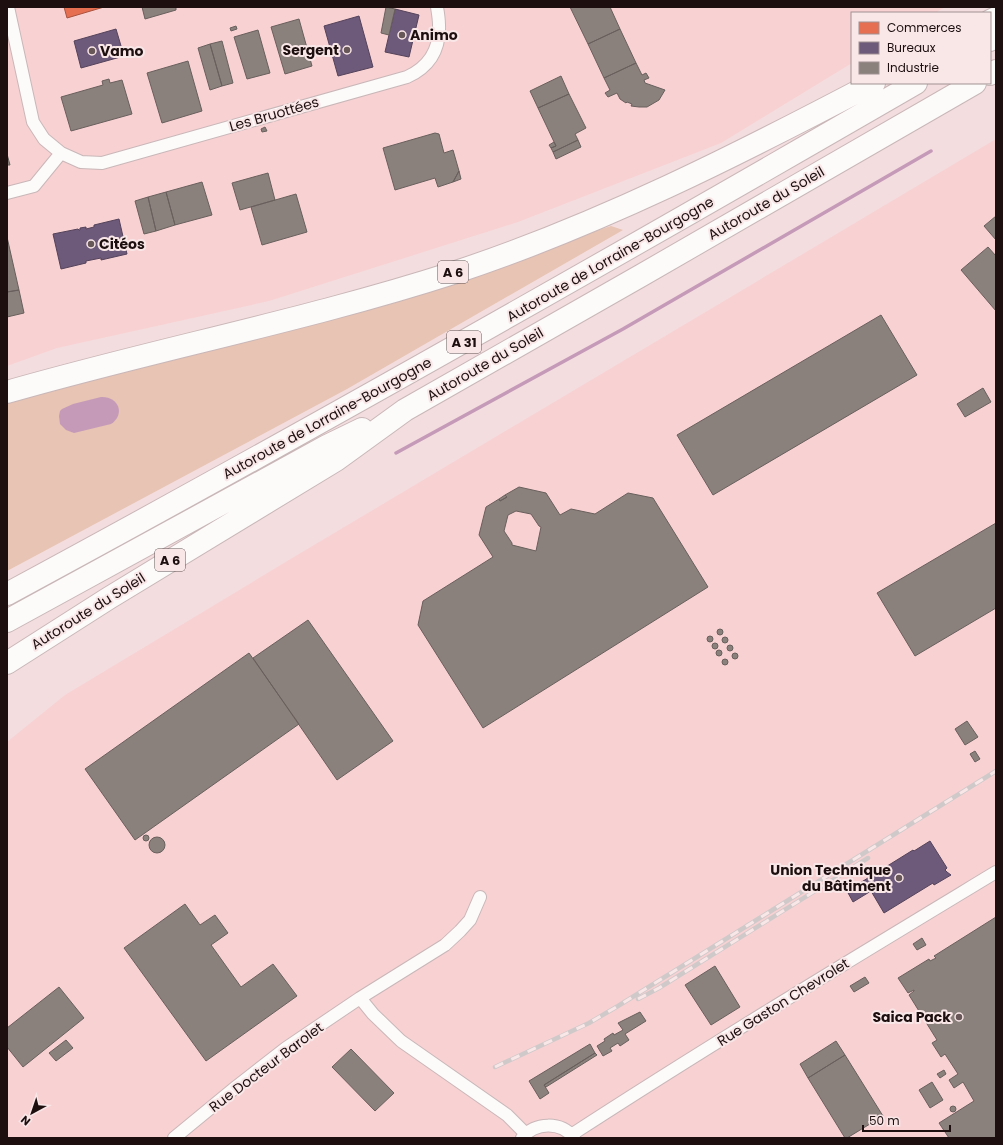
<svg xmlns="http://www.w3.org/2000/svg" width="1003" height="1145" viewBox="0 0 1003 1145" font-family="Poppins,sans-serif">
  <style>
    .built { fill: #f8d1d3 }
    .green { fill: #e7c4b3 }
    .water { fill: #c59ab9 }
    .shops { fill: #e76f51; stroke: #aa523e }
    .offices { fill: #6d597a; stroke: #55435a }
    .industry { fill: #8a817c; stroke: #695f5c; fill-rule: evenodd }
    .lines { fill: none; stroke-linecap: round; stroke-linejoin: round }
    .stream { stroke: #c59ab9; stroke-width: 3.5 }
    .street-casing { stroke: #c9b7b8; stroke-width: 14 }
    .highway-casing { stroke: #c9b7b8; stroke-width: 24 }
    .street { stroke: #fdfafa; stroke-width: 12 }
    .highway { stroke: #fdfafa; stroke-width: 22 }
    .rail-casing { stroke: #cfc9ca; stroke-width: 4.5 }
    .rail { stroke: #f9e7e8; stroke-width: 3; stroke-dasharray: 9; stroke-linecap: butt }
    .poi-dot { fill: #685758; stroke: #f9e7e8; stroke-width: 1.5 }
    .labels { text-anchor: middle; stroke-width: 4; stroke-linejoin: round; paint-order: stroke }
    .shield { fill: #f9e7e8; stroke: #5f5051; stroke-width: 1 }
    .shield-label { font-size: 13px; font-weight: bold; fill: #1d0f10 }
    .poi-label { font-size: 14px; font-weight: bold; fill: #1d0f10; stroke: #f9e7e8; text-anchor: start }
    .street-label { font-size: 14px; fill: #1d0f10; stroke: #f9e7e8 }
  </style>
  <rect width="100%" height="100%" fill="#f4ddde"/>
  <path class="built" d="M7,7H945L935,13H852V63L721,143L518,222L269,301L57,348L7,366Z
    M996,139V1138H7V742L65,695L299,554Z"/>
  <path class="green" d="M611,226L623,230L347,389L7,571V402L575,238Z"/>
  <path class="water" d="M101,397C118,396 126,414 111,424L74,433L66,430L60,424L59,416L60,411L62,409L73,404Z"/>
  <path class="shops" d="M64,7H104L67,18Z"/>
  <path class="offices" d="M395,9L419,15L409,57L385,52Z
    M359,16L373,67L338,76L324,26Z
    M116,29L124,56L81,68L74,41Z
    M119,219L127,254L101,260V258L86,261V263L61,269L53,234L78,229L79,230H80V228L86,227V229L94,227V225Z
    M930,841L947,868L945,870L947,872L951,875L934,885L933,883L884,913L871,891L853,902L847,891L913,850L914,851Z"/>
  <path class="industry" d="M142,7H176V10L145,19Z
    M386,7L395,9L389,35L381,33Z
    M570,7H610L620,29L588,44Z
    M299,19L312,66L285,74L271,27Z
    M236,26L237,29L231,31L230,28Z
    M620,29L636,63L604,78L588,44Z
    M258,30L270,73L247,79L234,37Z
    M222,41L233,83L222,86L210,44Z
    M210,44L222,86L210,90L198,48Z
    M188,61L202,111L162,123L147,73Z
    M636,63L642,75L646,73L649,78L644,80L645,83L665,90L659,100L647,107H639L631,106L632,104L627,102L626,103L620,99L617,93L608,97L605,93L610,90L604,78Z
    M561,76L569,94L538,108L530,91Z
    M109,79L110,83L122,80L132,114L71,131L61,97L103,85L102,81Z
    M569,94L586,128L575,134L578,140L553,152L551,148L556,146L538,108Z
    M265,127L267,131L262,132L261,129Z
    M435,133L439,134L444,153L453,150L459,171L453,182L438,187L435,178L395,190L383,148Z
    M578,140L581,147L556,159L553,152Z
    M554,142L556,146L551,148L549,145Z
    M7,154L10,165H7Z
    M459,171L461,179L453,182Z
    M268,173L275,200L240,210L232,183Z
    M202,182L212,215L175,225L166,192Z
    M166,192L175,225L156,231L148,197Z
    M296,194L307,232L262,245L251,207Z
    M148,197L156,231L144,234L135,201Z
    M996,216V240L984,226Z
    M7,237L19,290L7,292Z
    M988,247L996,256V311L961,270Z
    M19,290L24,313L7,317V292Z
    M881,315L917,375L713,495L677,435Z
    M983,388L991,402L965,417L957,404Z
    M519,487L546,493L560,515L571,509L595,514L628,493L653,498L708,587L483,728L418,625L423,601L493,557L479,535L486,507L499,499L500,501L507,497L505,495ZM516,511L531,514L539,526L541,527L536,551L512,545V543L504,531L508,515Z
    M505,495L507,497L500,501L499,499Z
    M996,523V608L915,656L877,593Z
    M308,620L393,741L337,780L253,658Z
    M717 632a3 3 0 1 1 6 0a3 3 0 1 1-6 0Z
    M707 639a3 3 0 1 1 6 0a3 3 0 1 1-6 0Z
    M722 640a3 3 0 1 1 6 0a3 3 0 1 1-6 0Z
    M712 646a3 3 0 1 1 6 0a3 3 0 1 1-6 0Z
    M727 648a3 3 0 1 1 6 0a3 3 0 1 1-6 0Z
    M716 653a3 3 0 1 1 6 0a3 3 0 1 1-6 0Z
    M249,653L299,724L135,840L85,769Z
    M732 656a3 3 0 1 1 6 0a3 3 0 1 1-6 0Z
    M722 662a3 3 0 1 1 6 0a3 3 0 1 1-6 0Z
    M967,721L978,737L965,745L955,729Z
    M975,751L980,759L975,762L970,754Z
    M143 838a3 3 0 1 1 6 0a3 3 0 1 1-6 0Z
    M149 845a8 8 0 1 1 16 0a8 8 0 1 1-16 0Z
    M185,904L200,925L215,915L228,933L211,945L241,987L273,964L297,996L206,1061L124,948Z
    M996,917V1138H949L939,1123L974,1101L963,1082L954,1088L949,1080L958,1074L945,1054L941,1057L932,1043L937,1040L909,995L914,991V990L908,993L898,978L929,959L930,961L936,958L934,956Z
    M922,938L926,945L917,950L913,944Z
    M715,966L740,1007L711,1025L685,985Z
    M865,977L869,983L854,992L850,986Z
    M59,987L84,1018L23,1067L7,1047V1028Z
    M640,1012L646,1021L625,1034L629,1040L620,1046L618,1043L610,1048L612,1051L603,1056L597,1046L605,1041L604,1039L613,1033L614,1035L623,1030L618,1023Z
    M66,1040L73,1048L56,1061L49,1053Z
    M836,1041L845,1055L808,1078L800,1064Z
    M590,1044L595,1053L544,1085L549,1093L540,1099L529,1081Z
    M351,1049L394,1093L375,1111L332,1067Z
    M595,1053L597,1055L546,1087L544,1085Z
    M845,1055L883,1116L847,1138H845L808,1078Z
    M944,1070L946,1074L940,1078L937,1074Z
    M932,1082L943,1100L930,1108L919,1090Z
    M950 1109a3 3 0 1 1 6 0a3 3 0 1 1-6 0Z"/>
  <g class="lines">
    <path class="stream" d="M396,453L623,329L931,151"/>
    <defs>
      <path id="street" d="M8,7L33,122L44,139L61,153L81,162L102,163L407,77C429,67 440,50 439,25C439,19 438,13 437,7
        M7,193L34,186L61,153
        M360,998L445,945L460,931L470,920L480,897
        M571,1135C711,1044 854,958 996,872
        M174,1138L236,1087L286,1048L360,998L373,1014L401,1041L507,1115L526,1134
        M522,1138C535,1122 561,1121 574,1138"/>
      <path id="highway" d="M990,21L996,18
        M990,40L996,37
        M990,74L996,71
        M7,392C156,349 308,320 456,272C601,224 739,154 874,83
        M7,594C313,429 615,257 916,83
        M7,621L327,446L362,429
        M7,663L109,598L336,460L405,410L642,275L975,83"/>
    </defs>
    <use href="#street" class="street-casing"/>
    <use href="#highway" class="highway-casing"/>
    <use href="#street" class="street"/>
    <use href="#highway" class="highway"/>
    <defs>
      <path id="rail" d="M638,999L659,988L868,858
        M495,1067L589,1023L618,1006L996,771"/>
    </defs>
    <use href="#rail" class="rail-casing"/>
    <use href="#rail" class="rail"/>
  </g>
  <g class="poi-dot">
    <circle cx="402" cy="35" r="4"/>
    <circle cx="347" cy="50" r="4"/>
    <circle cx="92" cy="51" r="4"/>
    <circle cx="91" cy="244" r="4"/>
    <circle cx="899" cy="878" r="4"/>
    <circle cx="959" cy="1017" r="4"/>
  </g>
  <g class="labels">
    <g class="shield">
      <rect x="438" y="261" width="30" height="22" rx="3"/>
      <rect x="447" y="331" width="34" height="22" rx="3"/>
      <rect x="155" y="549" width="30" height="22" rx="3"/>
    </g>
    <g class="shield-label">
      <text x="453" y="277">A 6</text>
      <text x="464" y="347">A 31</text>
      <text x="170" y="565">A 6</text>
    </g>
    <g class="poi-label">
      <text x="410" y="40">Animo</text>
      <text x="339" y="55" text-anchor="end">Sergent</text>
      <text x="100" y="56">Vamo</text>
      <text x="99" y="249">Citéos</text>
      <text x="891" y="875" text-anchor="end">Union Technique<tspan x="891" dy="16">du Bâtiment</tspan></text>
      <text x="951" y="1022" text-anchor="end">Saica Pack</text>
    </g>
    <g class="street-label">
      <text transform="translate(274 114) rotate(-16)" y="5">Les Bruottées</text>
      <text transform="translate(766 203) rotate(-30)" y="5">Autoroute du Soleil</text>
      <text transform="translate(610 259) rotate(-30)" y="5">Autoroute de Lorraine-Bourgogne</text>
      <text transform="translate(485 364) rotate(-30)" y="5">Autoroute du Soleil</text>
      <text transform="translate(327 418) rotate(-29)" y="5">Autoroute de Lorraine-Bourgogne</text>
      <text transform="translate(88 611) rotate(-32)" y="5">Autoroute du Soleil</text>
      <text transform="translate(783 1002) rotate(-32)" y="5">Rue Gaston Chevrolet</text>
      <text transform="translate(266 1067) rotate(-37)" y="5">Rue Docteur Barolet</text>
    </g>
  </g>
  <rect width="1003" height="1145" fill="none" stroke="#1d0f10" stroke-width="16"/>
  <rect x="851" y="12" width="140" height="72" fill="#f9e7e8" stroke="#a19192"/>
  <rect x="859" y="22" width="20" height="12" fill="#e76f51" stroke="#a19192"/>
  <text x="887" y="32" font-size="12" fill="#1d0f10">Commerces</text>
  <rect x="859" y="42" width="20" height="12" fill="#6d597a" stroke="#a19192"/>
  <text x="887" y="52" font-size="12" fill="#1d0f10">Bureaux</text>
  <rect x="859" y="62" width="20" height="12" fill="#8a817c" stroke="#a19192"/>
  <text x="887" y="72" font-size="12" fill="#1d0f10">Industrie</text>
  <g transform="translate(32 1113) rotate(220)" stroke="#f9e7e8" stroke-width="3" paint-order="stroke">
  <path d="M0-3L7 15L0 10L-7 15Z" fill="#1d0f10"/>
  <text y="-6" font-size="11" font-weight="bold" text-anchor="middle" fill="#1d0f10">N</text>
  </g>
  <path d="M863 1125v6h87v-6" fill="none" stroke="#1d0f10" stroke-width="2"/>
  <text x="869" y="1125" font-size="12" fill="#1d0f10" stroke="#f9e7e8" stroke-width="3" paint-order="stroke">50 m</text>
</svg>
